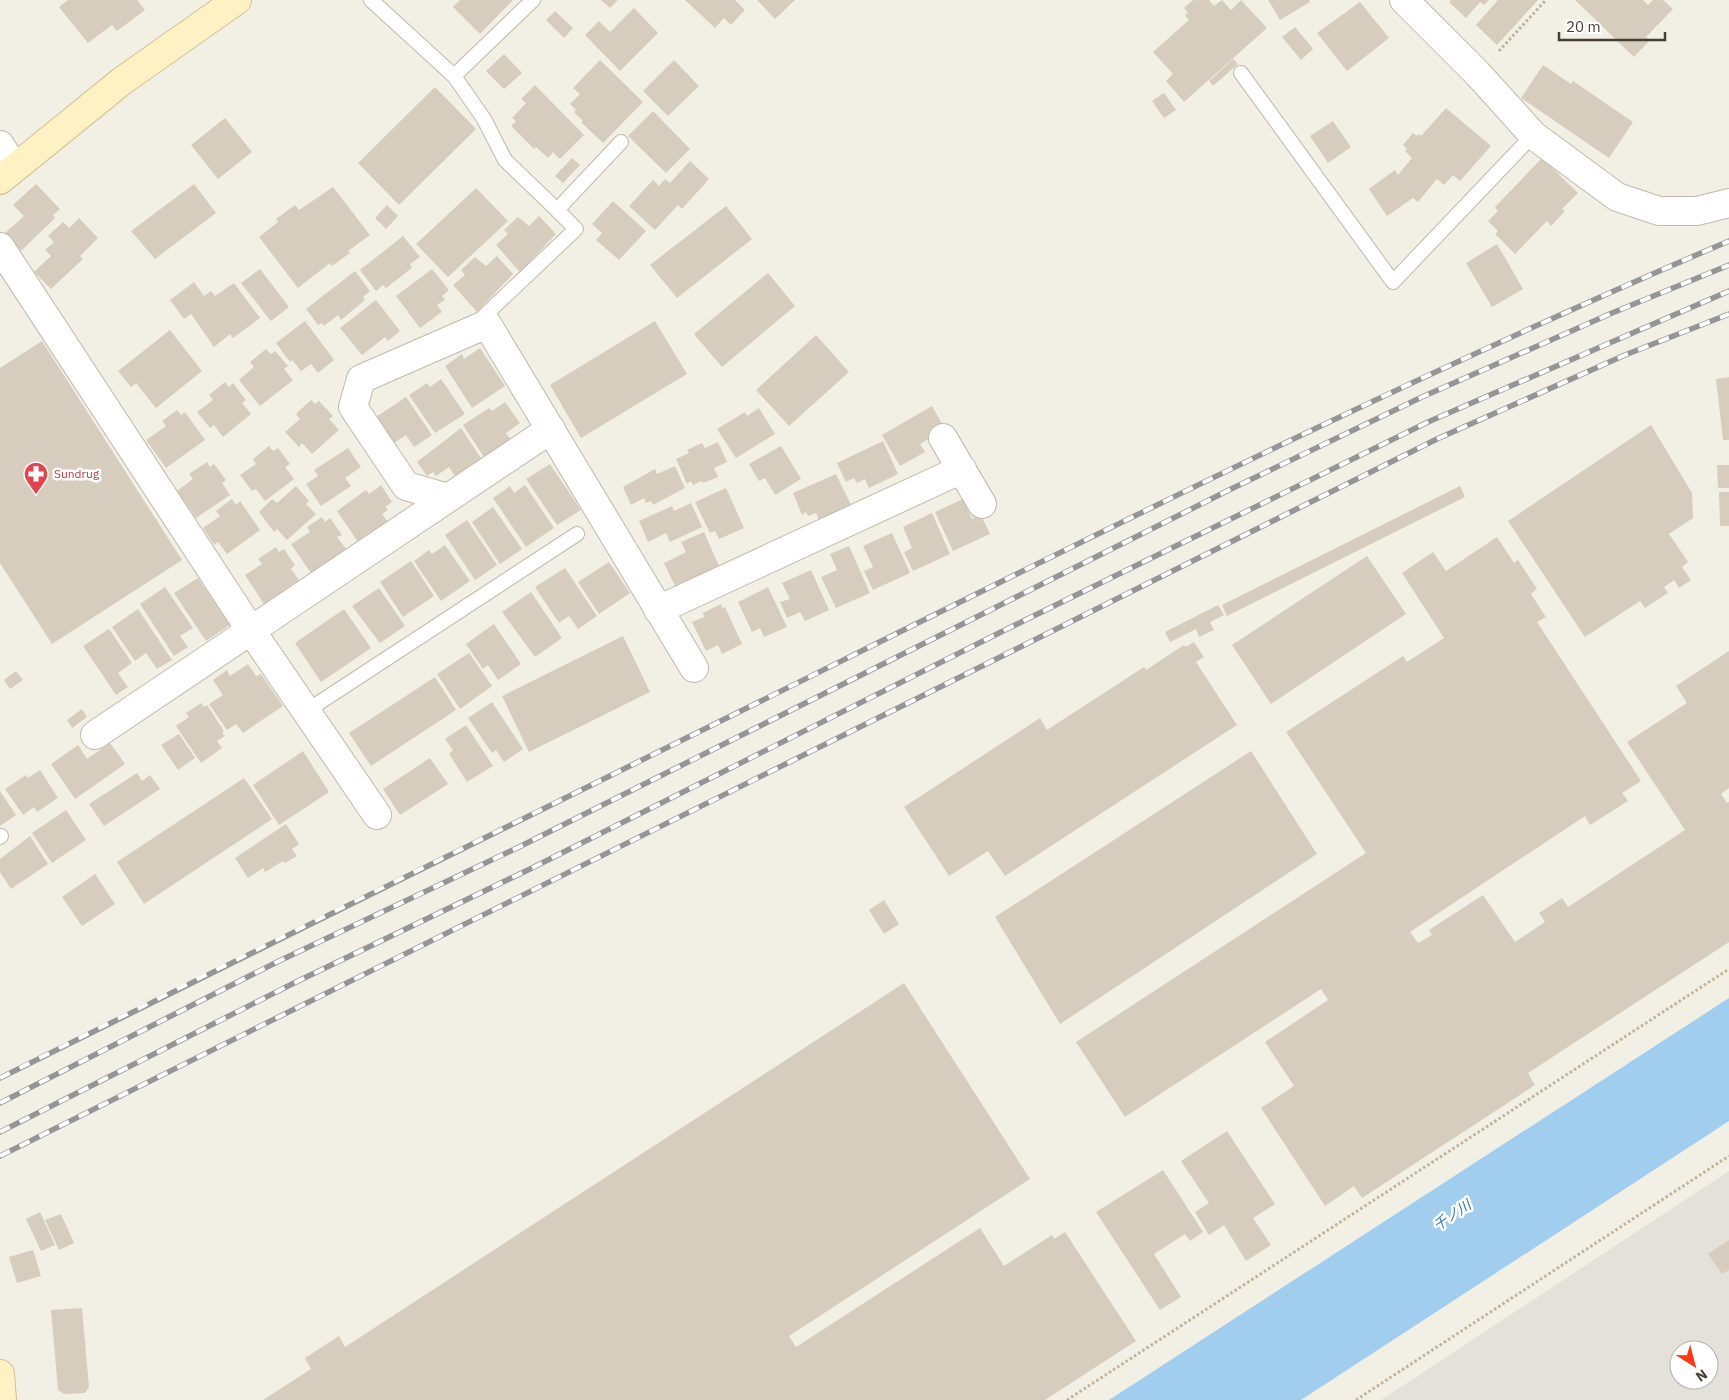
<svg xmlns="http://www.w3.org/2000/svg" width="1729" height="1400" viewBox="0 0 1729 1400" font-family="'IBM Plex Sans','Noto Sans JP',sans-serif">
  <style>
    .industrial { fill: #e4e0da; fill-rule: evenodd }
    .water { fill: #a1ceef }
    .building { fill: #d7cdbe }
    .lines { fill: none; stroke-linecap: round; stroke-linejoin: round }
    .lane-casing { stroke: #c1b9ab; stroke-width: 16 }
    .street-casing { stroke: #c1b9ab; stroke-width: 30 }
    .secondary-casing { stroke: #d2c395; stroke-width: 30 }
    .path { stroke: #bfb399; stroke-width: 3; stroke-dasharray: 2.5 2.5; stroke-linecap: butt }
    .lane { stroke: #fff; stroke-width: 14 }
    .street { stroke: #fff; stroke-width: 28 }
    .secondary { stroke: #fef1c4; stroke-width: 28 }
    .rail-casing { stroke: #959595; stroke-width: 5.5 }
    .rail { stroke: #fff; stroke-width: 4; stroke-dasharray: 11; stroke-linecap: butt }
    .labels { text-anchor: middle; stroke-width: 5; stroke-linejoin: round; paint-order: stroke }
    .health-label { font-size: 12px; fill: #be3a42; stroke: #fff; text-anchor: start }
    .water-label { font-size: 14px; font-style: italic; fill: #2f77af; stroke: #fff }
  </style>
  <rect width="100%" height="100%" fill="#f2efe5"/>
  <path class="industrial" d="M1729,1171V1400H1381ZM1679,1350H1709V1380H1679Z"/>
  <path class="water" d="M1729,998V1121L1301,1400H1109Z"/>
  <path class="building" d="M68,0H137L145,10L117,31L112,25L88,43L59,7Z
    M460,0H513L480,34L453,7Z
    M601,0H618L610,8Z
    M685,0H735L745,10L731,25L724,18L715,28Z
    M757,0H795L775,19Z
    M1193,0H1209L1214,6L1222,0L1231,10L1241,0L1267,28L1184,102L1166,81L1173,74L1153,52L1189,20L1185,15L1188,13L1184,8Z
    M1268,0H1309L1310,2L1280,20Z
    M1451,0H1489L1484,5L1480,2L1466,18L1449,2Z
    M1498,0H1538L1497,45L1476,25Z
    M1575,0H1643L1648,5L1653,0H1663L1673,9L1646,37L1650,40L1634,57Z
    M1360,2L1389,38L1347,71L1317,33Z
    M634,8L658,33L620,71L585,35L599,21L610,32Z
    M555,11L573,28L564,38L546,20Z
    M1295,27L1313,49L1301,60L1282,37Z
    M504,54L522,73L504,89L486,71Z
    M1233,59L1238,64L1213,86L1209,81Z
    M600,60L643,102L603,143L581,122L583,121L574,112L576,110L570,104L580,94L573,88Z
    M674,60L699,86L668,116L643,91Z
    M1543,65L1571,84L1573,81L1633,122L1609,158L1521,98Z
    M535,85L584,135L560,159L553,152L548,158L536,147L534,149L511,126L516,121L512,118L526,103L521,99Z
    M435,87L476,129L399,205L358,163Z
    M1164,93L1176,110L1164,118L1152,101Z
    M1446,108L1491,146L1460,181L1453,175L1444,185L1437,179L1418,202L1413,198L1387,216L1369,189L1395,170L1398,175L1412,158L1405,151L1407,149L1403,145L1413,133L1417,136L1419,134L1421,136Z
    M653,111L690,149L666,173L628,136Z
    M225,118L252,152L218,179L191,145Z
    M1333,121L1351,147L1328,163L1310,136Z
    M572,158L580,165L563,183L555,176Z
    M1542,158L1578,193L1562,209L1565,211L1551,226L1547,221L1515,254L1495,234L1498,231L1488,221L1498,211L1495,207Z
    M690,161L709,179L682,209L678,205L655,230L629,206L653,180L659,186L665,179L670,183Z
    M36,184L60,209L53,215L55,218L21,251L5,233L24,216L13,205Z
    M194,184L216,213L155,259L131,231Z
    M333,187L370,235L348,251L350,253L332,266L330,263L298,288L259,237L278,222L276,219L295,205L299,210Z
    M476,188L508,221L448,277L416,244Z
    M613,201L646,231L619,260L596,240L602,233L592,224Z
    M387,205L398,216L386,229L375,218Z
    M726,206L752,239L677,298L650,265Z
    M539,216L556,234L520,272L496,245L508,234L504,230L518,217L529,226Z
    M79,218L98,238L80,256L83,259L51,289L34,272L51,256L45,250L54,242L48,236L63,222L69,228Z
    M403,236L420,257L410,264L412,268L386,288L383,285L376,291L360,270Z
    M1497,244L1523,289L1492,307L1466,263Z
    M497,256L513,274L477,312L453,285L465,275L461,270L475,257L486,266Z
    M260,269L289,307L271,321L241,283Z
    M432,269L449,290L442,296L445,300L437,305L442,312L420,328L396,296Z
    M355,271L370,291L363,297L365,300L341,320L338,315L324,326L322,323L318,325L306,309Z
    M768,273L795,306L722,367L694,334Z
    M194,282L204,296L211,291L215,296L234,283L260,318L233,338L230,334L214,347L191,314L184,319L170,300Z
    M376,300L400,331L388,341L385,337L362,355L340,328Z
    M305,321L334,360L318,373L311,364L301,371L292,360L290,362L276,343Z
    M655,321L687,374L581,438L550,385Z
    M170,330L202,371L156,408L136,383L131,387L118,371Z
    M816,335L849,372L789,426L756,390Z
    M42,341L182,560L52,644L0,563V368Z
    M480,348L505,386L472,408L445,366L462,354L464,359Z
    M266,349L271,354L275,351L288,366L284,369L293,380L260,406L239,380L254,367L250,362Z
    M1729,377V440H1723L1716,379Z
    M441,379L465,414L435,433L409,395L427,383L430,387Z
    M225,382L229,387L233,383L246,400L242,403L251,414L223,437L214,425L210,428L197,412L213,400L209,395Z
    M406,397L432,435L414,447L406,435L394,443L376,417Z
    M311,400L315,404L319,401L333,416L329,419L339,430L312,454L302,443L299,447L285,432L300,419L296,414Z
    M505,402L520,423L506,433L510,439L484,457L463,425L489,408L492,411Z
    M932,406L945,429L920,444L925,452L900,466L882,435Z
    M759,408L775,434L736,458L717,429L745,412L747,416Z
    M177,410L181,415L185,412L205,440L166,468L146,440L166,426L162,421Z
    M1651,425L1692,493L1693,518L1669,534L1688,562L1682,567L1691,580L1679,588L1674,580L1664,587L1668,593L1645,608L1640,601L1585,637L1508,521Z
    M461,428L481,458L455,476L449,467L436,476L433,472L427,476L417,462Z
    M883,441L898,474L869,488L865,479L857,483L854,478L846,482L837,463Z
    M718,442L727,462L714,468L718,477L703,483L702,481L693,485L691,481L687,484L676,459L689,453L687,450L702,443L705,448Z
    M269,446L273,451L278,448L290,464L285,467L294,479L265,501L256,489L252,491L240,475L256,464L253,459Z
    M781,446L801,479L775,495L765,478L759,481L749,464Z
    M348,448L361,467L345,478L351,486L321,506L306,484L318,476L314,470Z
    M207,462L210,467L214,464L226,480L222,483L230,495L196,518L177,491L193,479L189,474Z
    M550,464L581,510L557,525L526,479Z
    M1717,465H1729V488H1718Z
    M675,466L685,488L653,505L651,501L646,503L644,498L631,505L623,487L655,469L657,474Z
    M836,474L851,505L819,520L816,513L808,516L806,512L802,515L793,493Z
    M381,485L392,502L385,507L388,510L382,514L388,522L358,542L337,511L366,490L369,494Z
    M525,485L554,528L526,547L493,498L510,486L514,493Z
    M296,486L309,501L306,504L316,514L287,540L277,529L274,532L259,512L272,499L277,503Z
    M1460,486L1465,497L1227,616L1222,605Z
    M726,488L744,528L719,539L715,531L710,533L695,502Z
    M1719,492H1729V526H1720Z
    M232,499L236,505L240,501L260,530L227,554L218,542L214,545L203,528L220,516L216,511Z
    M963,499L972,519L981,515L990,534L953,551L935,512Z
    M691,503L702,527L670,542L666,533L648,542L639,521L672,506L674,511Z
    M493,507L522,549L500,564L472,522Z
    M932,513L950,554L913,571L904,552L912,548L903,527Z
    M322,517L325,522L330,518L342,535L337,537L346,549L311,573L291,544L310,532L307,527Z
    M467,520L497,565L475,580L445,535Z
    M704,532L719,566L675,586L664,563L686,552L681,542Z
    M892,533L910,573L873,590L864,571L873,567L863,546Z
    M1497,537L1514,563L1518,560L1537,589L1531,594L1546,617L1537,622L1641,781L1622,793L1628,801L1590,825L1585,816L1410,932L1418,943L1432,935L1429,930L1483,895L1515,942L1545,922L1539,913L1562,898L1568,907L1685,830L1627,742L1687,703L1676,686L1729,651V788L1721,794L1727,803L1729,802V942L1528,1073L1535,1085L1362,1198L1354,1186L1325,1206L1261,1108L1294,1086L1265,1042L1328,1000L1321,989L1125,1117L1076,1042L1366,853L1286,732L1403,656L1407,662L1444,638L1402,573L1433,552L1446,571Z
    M445,545L470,581L441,601L414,561L429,550L432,554Z
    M849,546L870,593L836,608L821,577L837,570L830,554Z
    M276,547L279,552L284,549L295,565L291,569L299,580L264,604L245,575L262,564L258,559Z
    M1367,556L1406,614L1271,704L1232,645Z
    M411,561L434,596L403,617L380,582Z
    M609,562L630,593L599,614L578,582Z
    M565,568L597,616L578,629L569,616L559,623L535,587Z
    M811,570L829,610L805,621L800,612L787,618L780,602L790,599L782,583Z
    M198,578L230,625L206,641L174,593Z
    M165,587L193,628L180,636L188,647L174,656L140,604Z
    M768,587L787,627L764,637L760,628L752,632L738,602Z
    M379,588L405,626L380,643L352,606Z
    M531,592L562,638L535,657L502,612Z
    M721,604L722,608L725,607L742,644L722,654L718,645L706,651L692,622L704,617L703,613Z
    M1218,605L1224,615L1210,622L1214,630L1199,637L1196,629L1170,642L1165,632Z
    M138,609L172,660L157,669L146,653L135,661L112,627Z
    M344,609L371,648L321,682L295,643Z
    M494,624L521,664L498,680L488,665L483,669L466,644Z
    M109,629L132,663L118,673L128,687L116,695L83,646Z
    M623,636L650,692L529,752L502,696Z
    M1194,642L1204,657L1196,662L1237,725L1005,876L988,851L949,876L904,807L1040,718L1047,730L1144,667L1146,670L1184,645L1186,647Z
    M469,653L492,686L460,709L437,674Z
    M248,664L256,676L261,674L283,706L243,733L236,724L227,730L209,704L223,695L213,680L227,670L230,676Z
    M16,671L23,680L10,689L4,680Z
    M435,677L456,710L371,766L349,733Z
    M492,702L523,749L504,762L496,750L492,753L468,718Z
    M201,703L204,707L207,705L224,731L222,732L225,736L217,741L222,748L201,763L176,726L189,717L186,713Z
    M82,709L87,717L72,728L67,720Z
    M466,725L493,766L467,782L449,754L453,750L445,739Z
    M179,734L195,758L178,770L161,745Z
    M110,743L125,764L75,799L51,764L78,745L87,759Z
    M303,751L329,792L279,825L253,785Z
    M1251,751L1317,854L1060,1024L995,917Z
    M430,758L448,784L400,815L383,789Z
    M40,770L58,798L37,812L34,807L23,815L5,789L26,775L28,778Z
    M137,773L142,781L150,775L160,789L104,826L89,804Z
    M244,778L272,819L144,904L117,862Z
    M0,791L16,815L0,826Z
    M66,810L86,840L52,863L32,833Z
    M286,824L299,844L292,849L297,856L285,863L283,861L265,872L263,868L248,878L235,858Z
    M30,836L48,864L11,889L0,872V859Z
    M95,874L115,904L82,926L62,897Z
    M884,900L899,924L884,934L869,910Z
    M904,983L1030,1179L789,1336L796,1347L980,1228L1004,1266L1052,1235L1054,1239L1065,1232L1136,1341L1045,1400H263L311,1369L305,1358L339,1336L345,1347Z
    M1227,1131L1275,1204L1253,1218L1271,1245L1246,1261L1224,1225L1209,1235L1195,1212L1209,1203L1181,1161Z
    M1163,1170L1203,1232L1190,1241L1185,1234L1154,1254L1181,1297L1160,1310L1096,1212Z
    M40,1212L55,1245L41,1251L26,1219Z
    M61,1214L74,1243L59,1250L45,1220Z
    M1729,1240V1270L1722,1274L1708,1254Z
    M33,1250L41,1276L17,1283L9,1257Z
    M82,1308L89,1387L85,1393L64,1394L58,1390L51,1310Z"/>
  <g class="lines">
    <defs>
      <path id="lane" d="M371,0L454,76L533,0
        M1241,73L1393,282L1533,135
        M454,76L484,119L505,160L557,210L621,142
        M487,324L483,317L576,229L557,210
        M305,712L577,534
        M0,837L1,836"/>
      <path id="street" d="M1404,0L1478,74L1533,135L1617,197L1659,211H1697L1729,203
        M0,145L14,167
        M0,247L250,629L377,815
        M943,438L982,504
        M448,498L406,486L353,407L361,379L487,324L694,668
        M658,610L962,469
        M95,735L551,429"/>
      <path id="secondary" d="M0,180L122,81L237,0
        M0,1374L2,1400"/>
    </defs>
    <use href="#lane" class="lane-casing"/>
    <use href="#street" class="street-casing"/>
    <use href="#secondary" class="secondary-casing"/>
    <path class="path" d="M1499,51L1546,0
      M1067,1400L1729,969
      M1356,1400L1729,1156"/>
    <use href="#lane" class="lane"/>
    <use href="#street" class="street"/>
    <use href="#secondary" class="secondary"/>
    <defs>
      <path id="rail" d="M0,1078C253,950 508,827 761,701C1081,542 1400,381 1729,241
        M0,1103L279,961L519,847L1231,489L1422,397L1612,313L1729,265
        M0,1132L294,983L530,869L1005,630L1428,422L1729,291
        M0,1156L1437,439L1625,355L1729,314"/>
    </defs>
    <use href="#rail" class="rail-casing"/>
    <use href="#rail" class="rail"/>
  </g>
  <defs>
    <symbol id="pharmacy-pin" viewBox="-11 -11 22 30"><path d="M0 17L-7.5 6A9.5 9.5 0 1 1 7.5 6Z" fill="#e0444e" stroke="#fff"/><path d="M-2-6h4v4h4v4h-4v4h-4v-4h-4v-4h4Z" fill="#fff"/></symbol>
  </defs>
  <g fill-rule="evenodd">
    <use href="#pharmacy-pin" x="22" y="460" width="28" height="38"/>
  </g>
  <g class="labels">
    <g class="health-label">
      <text x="54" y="478">Sundrug</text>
    </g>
    <g class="water-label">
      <text transform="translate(1452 1215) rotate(-34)" y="5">千ノ川</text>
    </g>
  </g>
  <g transform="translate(1694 1365) rotate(144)"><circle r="24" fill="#ffffff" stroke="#b5b2ae"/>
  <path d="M0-4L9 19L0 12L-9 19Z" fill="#f83c17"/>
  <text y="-8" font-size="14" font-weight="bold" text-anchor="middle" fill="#453f35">N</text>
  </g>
  <path d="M1559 32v8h106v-8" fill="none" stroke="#453f35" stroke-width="2.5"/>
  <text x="1566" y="32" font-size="15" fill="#453f35" stroke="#ffffff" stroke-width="4" paint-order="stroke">20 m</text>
</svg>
